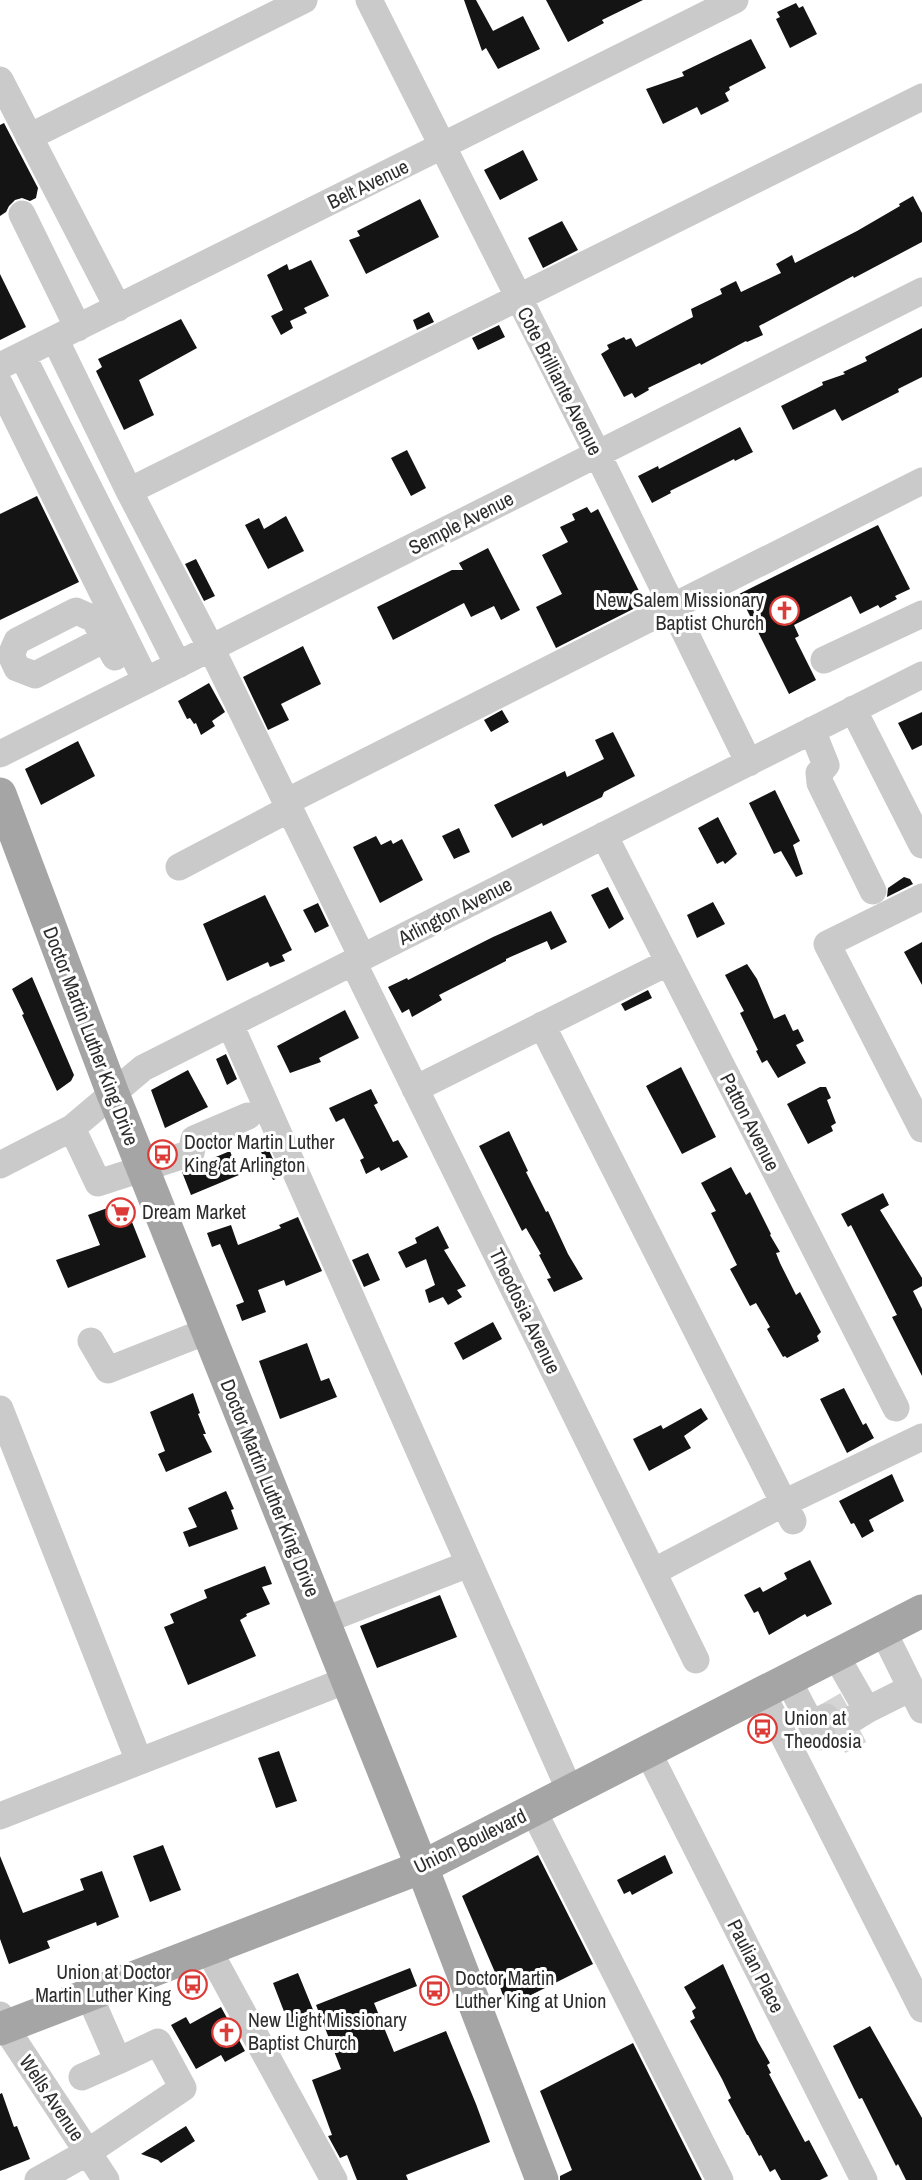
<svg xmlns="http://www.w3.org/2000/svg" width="922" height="2180" viewBox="0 0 922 2180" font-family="'Archivo Narrow',sans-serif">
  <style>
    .building { fill: #141414 }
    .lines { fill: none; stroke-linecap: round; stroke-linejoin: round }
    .minor-tunnel { stroke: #d5d5d5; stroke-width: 27; stroke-dasharray: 27 14; stroke-linecap: butt }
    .minor { stroke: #cacaca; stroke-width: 27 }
    .major { stroke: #a5a5a5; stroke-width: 33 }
    .labels { text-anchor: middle; stroke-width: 6; stroke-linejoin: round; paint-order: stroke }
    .street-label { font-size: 20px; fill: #2d2d2d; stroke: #fff }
    .poi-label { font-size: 20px; fill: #2d2d2d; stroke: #fff; text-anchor: start }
  </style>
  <rect width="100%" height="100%" fill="#fff"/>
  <path class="building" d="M464,0H476L493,31L523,16L540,49L498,69L486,48L482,51Z
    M546,0H643L602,20L604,23L568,42Z
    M796,3L799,8L803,6L817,34L790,48L776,19L780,17L777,12Z
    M751,39L766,68L729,87L730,90L725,93L729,101L701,115L697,107L663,124L646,89L684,76L682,72Z
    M4,123L38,188L36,198L30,201L22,198L15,200L9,206L6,212L0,216V125Z
    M523,150L538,180L500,200L484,170Z
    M913,196L922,213V242L854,278L853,276L759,326L763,335L747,342L746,341L701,365L700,363L648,388L649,390L635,398L632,393L624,397L601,354L609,349L607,345L624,337L626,340L631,338L636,347L693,317L691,309L722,294L720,289L736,281L741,292L781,273L776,264L792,255L795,263L857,231L900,206L899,204Z
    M420,199L439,237L366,274L349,240L360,236L357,231Z
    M562,221L578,250L543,268L528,238Z
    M311,260L329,296L304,308L307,313L290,321L293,328L281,335L271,316L283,310L267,275L287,264L289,270L292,269Z
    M0,274L26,327L0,340Z
    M429,312L434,322L417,330L413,320Z
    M181,319L197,348L139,380L154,415L124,430L96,371L102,367L98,359Z
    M499,325L505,337L478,350L472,338Z
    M922,328V377L898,389L899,392L842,421L835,409L793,430L781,406L823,385L822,382L845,374L843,372L867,361L865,357Z
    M740,427L753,452L735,461L734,459L670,491L671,493L652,503L638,476L658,466L659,469Z
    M407,450L426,488L411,496L391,458Z
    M37,496L79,582L0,620V514Z
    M587,507L591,513L598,509L645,603L556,648L536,607L562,594L542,555L568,542L560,527L575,520L572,514Z
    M286,516L304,551L268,569L245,525L259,518L264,529Z
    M878,525L910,589L895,596L897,599L880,608L878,605L860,614L851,596L794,625L799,636L795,638L816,680L789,694L739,594Z
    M488,548L520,610L501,620L494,606L471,617L464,603L393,640L377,607L452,570H463L459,563Z
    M196,559L215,596L204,601L185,564Z
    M303,646L321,684L281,704L289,720L268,730L243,677Z
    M209,683L225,712L212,721L215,726L201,735L196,723L194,724L190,718L187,719L178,701Z
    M502,710L509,722L491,732L484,720Z
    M922,712V745L912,750L898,723Z
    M613,732L635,776L604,792L602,797L543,826L542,823L512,838L494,805L565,771L567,777L604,759L595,740Z
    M78,741L95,776L41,805L25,769Z
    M775,790L800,841L793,845L803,874L796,877L781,851L774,854L749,803Z
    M718,817L737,854L725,864L723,861L717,864L698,828Z
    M459,828L470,852L454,859L442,836Z
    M376,836L381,845L391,840L393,844L402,839L423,880L380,903L353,847Z
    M904,877L910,879L913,884L887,897L888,888Z
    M608,887L624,919L609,929L591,895Z
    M265,895L292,950L282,955L285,961L270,967L268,962L227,981L203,924Z
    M713,902L725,924L697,938L687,915Z
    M318,903L329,926L315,933L303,910Z
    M551,911L567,942L551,950L547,941L506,959V961L439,995L442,1000L412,1017L409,1009L402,1013L388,987L407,978L408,980L493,937Z
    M922,942V985L904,952Z
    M747,964L757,979L774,1019L785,1014L793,1031L798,1029L804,1041L796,1045L806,1063L778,1078L767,1060L762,1063L756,1051L758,1050L740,1013L744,1011L725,975Z
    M32,977L74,1075L71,1081L57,1091L22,1015L24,1014L12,989Z
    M648,990L652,998L625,1011L621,1004Z
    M345,1010L359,1038L319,1058L321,1062L290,1073L277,1046Z
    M226,1054L237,1079L227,1085L216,1059Z
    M681,1067L716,1137L682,1154L646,1086Z
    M188,1070L208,1107L165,1128L151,1090Z
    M820,1087H826L831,1098L827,1100L836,1123L831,1126L833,1131L808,1144L787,1104Z
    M371,1089L378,1103L374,1105L393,1142L398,1140L408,1157L381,1171L379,1167L366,1174L360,1160L364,1158L344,1118L336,1122L329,1108Z
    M509,1131L528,1171L526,1172L546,1212L548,1211L568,1254L583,1279L554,1292L547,1279L551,1278L539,1255L541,1254L526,1228L522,1231L479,1146Z
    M263,1137L281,1177L273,1180L256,1140Z
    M230,1151L239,1175L191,1195L182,1172L196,1168L204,1162Z
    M731,1167L746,1195L750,1192L771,1234L770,1235L780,1252L776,1253L780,1263L796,1295L800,1292L821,1332L817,1336L819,1341L787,1358L785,1356L783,1357L767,1329L770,1327L756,1303L750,1306L730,1269L737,1265L711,1213L716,1211L701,1183Z
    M883,1193L889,1205L880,1210L922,1278V1286L913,1291L922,1309V1376L892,1317L897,1315L851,1225L848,1227L841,1214Z
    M124,1202L146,1257L68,1288L56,1260L100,1245L88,1215Z
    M298,1217L322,1271L286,1286L284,1280L258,1290L266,1312L242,1321L236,1305L244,1302L220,1244L212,1247L207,1233L231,1225L238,1245L281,1228L279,1225Z
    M438,1226L449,1248L444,1250L466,1286L457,1290L462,1297L448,1305L443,1297L429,1303L425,1290L435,1285L426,1259L406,1268L398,1252L417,1243L415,1238Z
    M368,1253L380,1280L364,1287L352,1260Z
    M493,1322L502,1339L463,1360L454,1343Z
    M307,1343L321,1381L329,1378L337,1397L280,1419L259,1361Z
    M844,1388L863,1425L866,1423L874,1438L847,1453L820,1399Z
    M193,1393L200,1413L198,1414L206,1434H203L212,1452L166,1472L158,1454L165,1451L150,1412Z
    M701,1408L708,1419L684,1436L691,1448L649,1471L633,1439L661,1425L663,1429Z
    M892,1474L904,1501L869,1520L874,1531L862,1538L854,1523L851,1524L839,1501Z
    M226,1491L234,1509L231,1510L238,1529L189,1547L183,1532L197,1527L188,1508Z
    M810,1560L832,1604L807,1617L805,1614L769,1635L758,1611L754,1613L744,1595L760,1587L763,1592L787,1579L784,1573Z
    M265,1566L272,1584L262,1587L270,1604L246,1614L247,1616L240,1620L256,1656L188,1685L164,1627L174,1623L170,1614L207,1598L204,1590Z
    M440,1595L457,1637L377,1668L360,1626Z
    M279,1751L297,1801L276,1808L258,1758Z
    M163,1845L181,1890L150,1902L133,1856Z
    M538,1855L593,1964L507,2007L494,1970L462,1896Z
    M665,1855L673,1873L632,1895L630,1891L624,1894L617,1880Z
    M0,1856L23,1913L84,1890L80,1879L102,1871L119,1917L97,1926L96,1922L47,1941L50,1948L9,1964L0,1939Z
    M723,1964L757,2040L770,2063L767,2065L771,2073L769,2074L805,2142L809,2140L828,2176L820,2180H781L775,2169L770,2172L761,2155L759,2156L748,2135H747L728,2100L731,2098L722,2079L690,2021L695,2018L692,2011L696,2008L684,1987Z
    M410,1968L417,1986L374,2003L394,2052L446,2031L476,2104L490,2142L406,2175L408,2180H357L347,2155L340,2158L328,2136L332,2135L312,2080L341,2069L316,2005Z
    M298,1973L316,2017L290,2027L273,1983Z
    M221,2007L245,2051L225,2062L221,2055L196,2069L171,2025L186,2017L190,2024Z
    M870,2026L922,2118V2180H906L898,2164L896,2166L862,2098L859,2099L833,2046Z
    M633,2043L702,2180H560V2176L572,2170L540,2091Z
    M2,2093L14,2127L17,2126L30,2159L0,2171V2094Z
    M186,2126L195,2141L161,2163L158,2160L141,2154Z"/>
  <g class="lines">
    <path class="minor-tunnel" d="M826,1717L847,1705
      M839,1741L860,1730"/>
    <path class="minor" d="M369,0L598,455L749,763
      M0,80L118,308
      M29,137L304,0
      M22,214L78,328
      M55,339L129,491L211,648L362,957
      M22,355L178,665
      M0,366L735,0
      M0,385L146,681
      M129,491L922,97
      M105,639L35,675L17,668L11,655L17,641L76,611L94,619L115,657
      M824,660L922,614
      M853,709L922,845
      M812,730L826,765L819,773L820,783L873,891
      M0,754L922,291
      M286,802L922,481
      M604,835L896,1408
      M179,867L289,809
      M922,897L827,944L922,1129
      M353,962L696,1660
      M230,1024L570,1791
      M542,1025L793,1521
      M415,1089L669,962
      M72,1128L98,1183L191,1153L194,1139L248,1116
      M0,1165L72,1128L143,1068L922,675
      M91,1341L108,1370L207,1331
      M0,1409L139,1761
      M653,1572L784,1503L922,1437
      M323,1621L456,1569
      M883,1631L922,1710
      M836,1656L867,1710L854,1718
      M788,1680L818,1737L822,1734L821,1719L826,1717
      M762,1693L922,2009
      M867,1710L911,1688
      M648,1752L864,2180
      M533,1810L720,2180
      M0,1816L347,1680
      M208,1949L334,2180
      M0,2015L5,2027L106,2180
      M82,2077L118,2061L89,1995
      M38,2180L88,2152L183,2088L158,2042L118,2061"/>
    <path class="major" d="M0,794L113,1094L422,1867L542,2180
      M0,2029L422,1867L922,1611"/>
  </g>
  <defs>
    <symbol id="church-ring" viewBox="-11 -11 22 22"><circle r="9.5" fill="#fff" stroke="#db3c38" stroke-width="1.5"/><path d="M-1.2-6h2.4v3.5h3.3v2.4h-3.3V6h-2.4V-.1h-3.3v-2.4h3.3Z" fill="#db3c38"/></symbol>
    <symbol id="bus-ring" viewBox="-11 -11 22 22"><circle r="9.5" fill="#fff" stroke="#db3c38" stroke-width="1.5"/><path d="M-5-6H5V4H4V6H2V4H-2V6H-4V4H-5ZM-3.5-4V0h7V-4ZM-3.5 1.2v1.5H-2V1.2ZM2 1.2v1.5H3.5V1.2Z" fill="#db3c38"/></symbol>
    <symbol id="supermarket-ring" viewBox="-11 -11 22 22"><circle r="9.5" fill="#fff" stroke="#db3c38" stroke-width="1.5"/><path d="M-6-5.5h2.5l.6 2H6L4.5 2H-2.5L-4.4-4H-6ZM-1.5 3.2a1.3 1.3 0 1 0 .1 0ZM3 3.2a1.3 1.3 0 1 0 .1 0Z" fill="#db3c38"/></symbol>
  </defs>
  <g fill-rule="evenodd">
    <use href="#church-ring" x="768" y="594" width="33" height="33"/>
    <use href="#bus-ring" x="146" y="1138" width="33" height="33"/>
    <use href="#supermarket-ring" x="104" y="1196" width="33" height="33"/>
    <use href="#bus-ring" x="746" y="1712" width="33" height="33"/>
    <use href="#bus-ring" x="176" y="1968" width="33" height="33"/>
    <use href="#bus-ring" x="418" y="1974" width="33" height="33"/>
    <use href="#church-ring" x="210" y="2016" width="33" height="33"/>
  </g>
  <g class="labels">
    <g class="street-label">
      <text transform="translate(368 184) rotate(-26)" y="7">Belt Avenue</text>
      <text transform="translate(560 381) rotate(63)" y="7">Cote Brilliante Avenue</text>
      <text transform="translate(461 523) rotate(-27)" y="7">Semple Avenue</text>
      <text transform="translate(455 911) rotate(-27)" y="7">Arlington Avenue</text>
      <text transform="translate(91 1036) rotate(69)" y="7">Doctor Martin Luther King Drive</text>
      <text transform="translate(750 1122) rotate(63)" y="7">Patton Avenue</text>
      <text transform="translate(525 1311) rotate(64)" y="7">Theodosia Avenue</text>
      <text transform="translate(270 1488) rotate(68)" y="7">Doctor Martin Luther King Drive</text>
      <text transform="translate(470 1841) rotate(-26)" y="7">Union Boulevard</text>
      <text transform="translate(756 1966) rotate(63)" y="7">Paulian Place</text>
      <text transform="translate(52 2098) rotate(56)" y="7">Wells Avenue</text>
    </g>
    <g class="poi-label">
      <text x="764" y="607" text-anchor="end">New Salem Missionary<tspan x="764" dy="23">Baptist Church</tspan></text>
      <text x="184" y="1149">Doctor Martin Luther<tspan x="184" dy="23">King at Arlington</tspan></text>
      <text x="142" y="1219">Dream Market</text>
      <text x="784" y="1725">Union at<tspan x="784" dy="23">Theodosia</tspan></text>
      <text x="171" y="1979" text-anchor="end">Union at Doctor<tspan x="171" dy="23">Martin Luther King</tspan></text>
      <text x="455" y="1985">Doctor Martin<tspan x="455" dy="23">Luther King at Union</tspan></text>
      <text x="248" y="2027">New Light Missionary<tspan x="248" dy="23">Baptist Church</tspan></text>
    </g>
  </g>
</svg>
